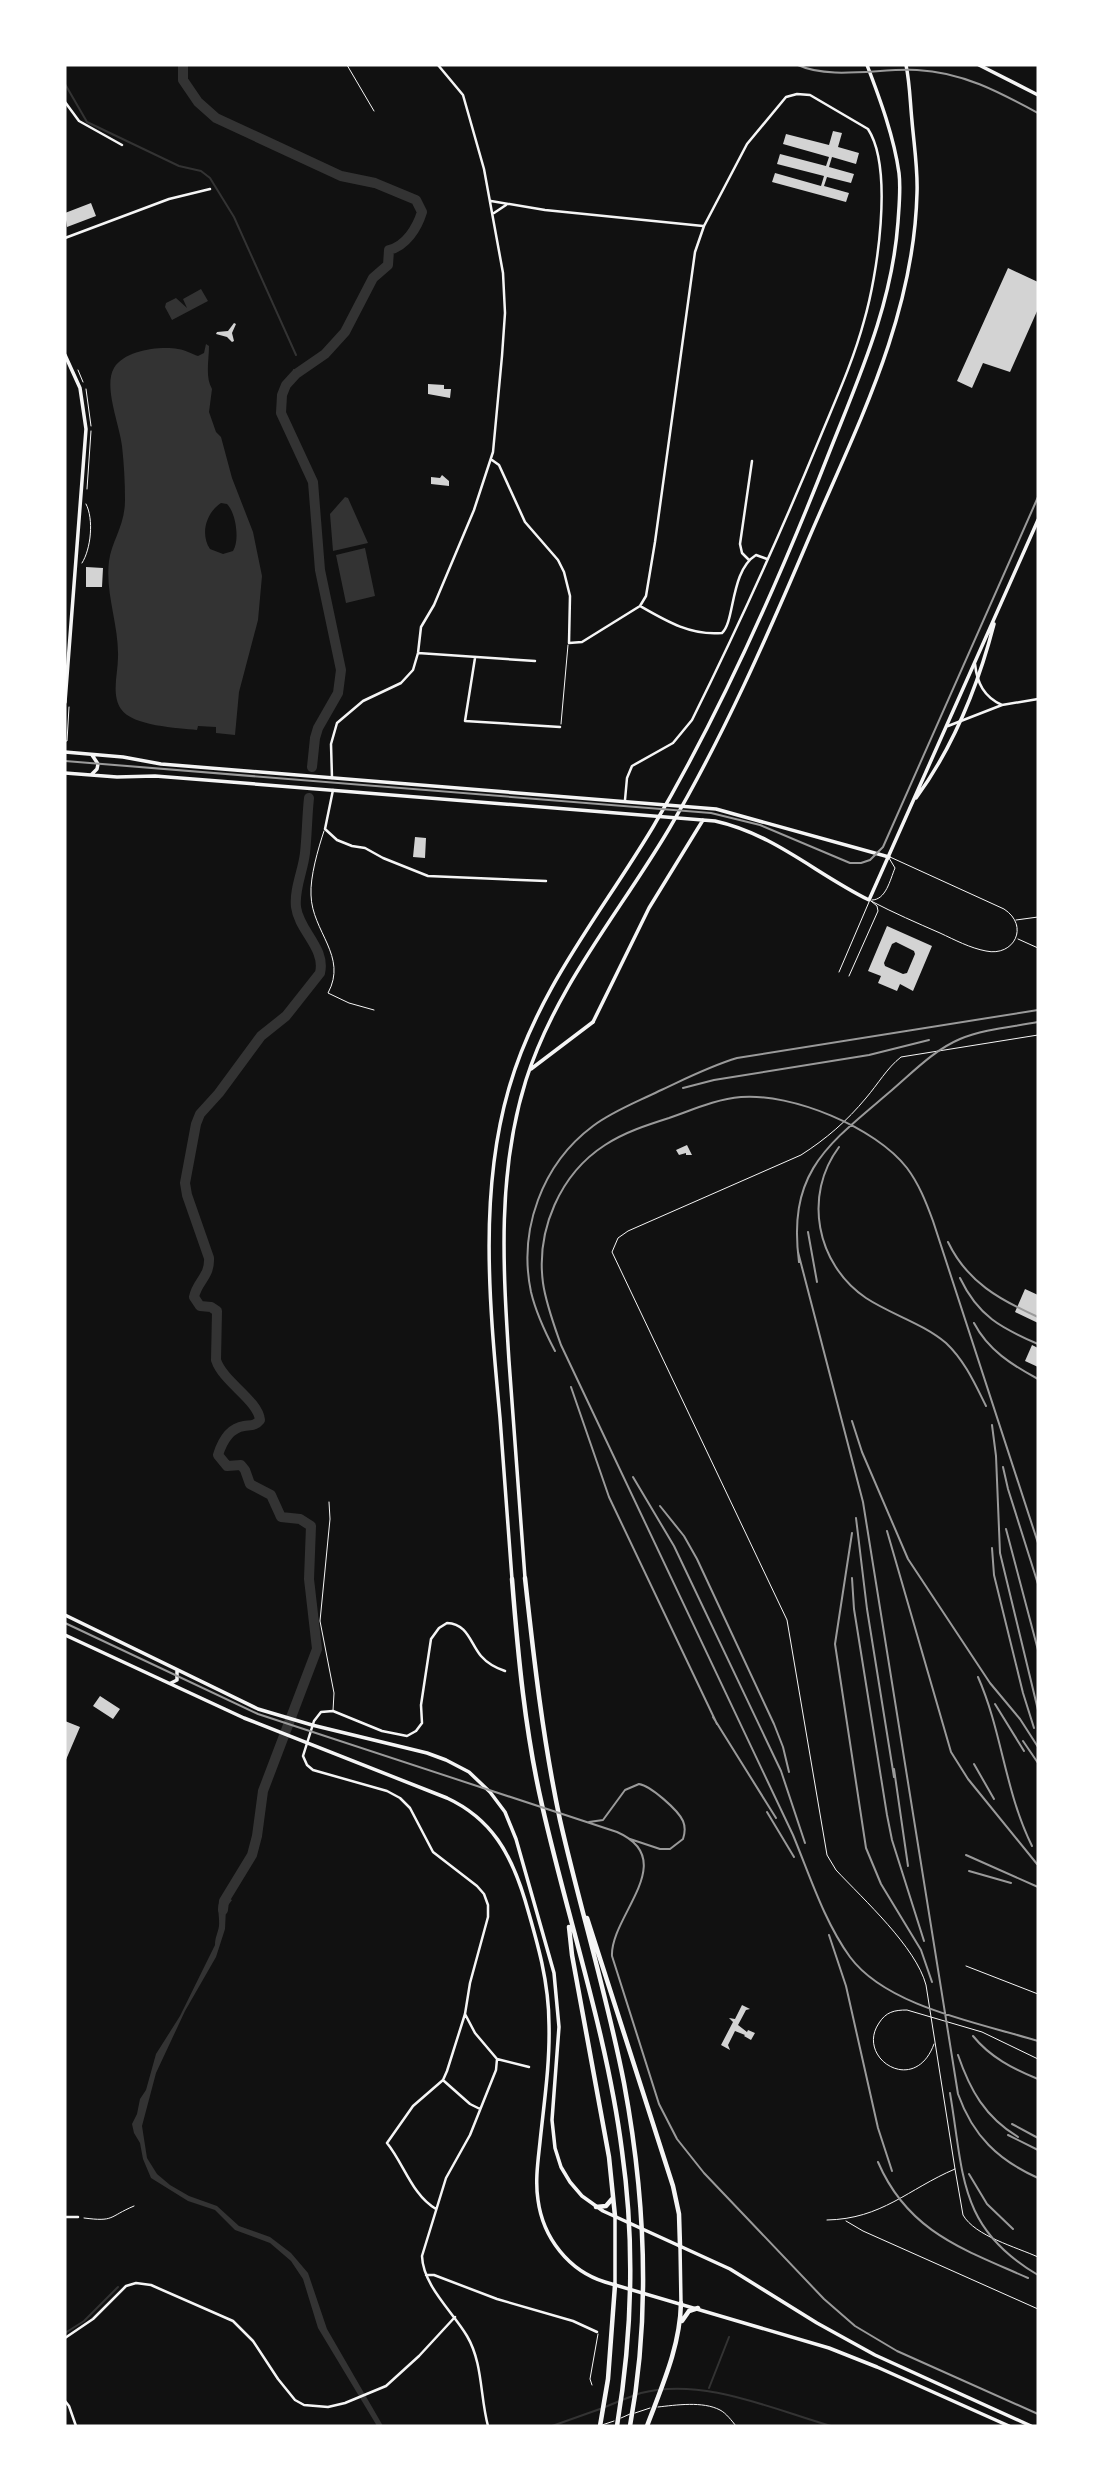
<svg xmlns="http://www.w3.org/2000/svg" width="1103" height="2491" viewBox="0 0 1103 2491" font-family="'Open Sans',sans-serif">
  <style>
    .water { fill: #333; fill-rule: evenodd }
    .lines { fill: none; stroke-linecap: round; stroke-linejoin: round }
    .stream { stroke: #333; stroke-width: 2 }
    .river { stroke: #333; stroke-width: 10 }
    .building { fill: #d3d3d3; fill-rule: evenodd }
    .path { stroke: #f5f5f5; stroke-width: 1 }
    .service { stroke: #f5f5f5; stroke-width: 1 }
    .minor { stroke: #f5f5f5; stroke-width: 2.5 }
    .tertiary { stroke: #f5f5f5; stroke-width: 3.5 }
    .secondary { stroke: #f5f5f5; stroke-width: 3.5 }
    .primary { stroke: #f5f5f5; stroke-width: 3.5 }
    .motorway { stroke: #f5f5f5; stroke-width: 4.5 }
    .tram { stroke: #9a9a9a; stroke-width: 2 }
    .rail { stroke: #9a9a9a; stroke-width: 2 }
  </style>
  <rect width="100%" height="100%" fill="#111"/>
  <path class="water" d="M201,289L208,301L172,320L165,307L166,303L176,298L187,308L183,299Z
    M206,344L209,346C209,360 205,377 212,389L209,412L216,432L221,437L232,478L253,532L262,576L258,620L239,692L235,735L216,733V727L198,726L197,730C178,728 132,726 121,709C111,694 118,674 118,657C119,625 105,594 109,561C112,540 125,526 125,500C125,482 124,464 122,446C120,426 103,386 114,368C125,350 160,346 178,349C186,350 192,354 198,356L204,353ZM221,503L227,504C236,513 240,540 233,551L223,554L210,549C200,534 206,513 221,503Z
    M345,497L348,498L368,543L333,551L330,514Z
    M365,548L375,596L346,603L336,555Z
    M223,1895L232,1900L226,1908L225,1929L216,1957L185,2011L156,2073L142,2126L147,2158L157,2174L170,2185L189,2196L217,2206L239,2226L270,2237L291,2253L308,2273L327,2329L383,2426H377L318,2328L303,2279L291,2261L270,2243L235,2230L215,2210L188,2201L151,2178L143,2159L140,2143L134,2133L132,2124L137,2114L140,2099L146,2090L156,2054L180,2016L215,1945C215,1937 218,1933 219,1926C220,1915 215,1905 223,1895Z"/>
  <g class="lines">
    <path class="stream" d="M65,84L87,122L179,166L201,171L210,178L234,217L296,355
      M294,370L295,375
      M65,2333L84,2321L118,2287
      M709,2388L729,2337
      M605,2407C617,2402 629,2397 641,2393C703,2377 772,2409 831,2426
      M552,2426L600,2409"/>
    <path class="river" d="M183,65V80L198,102L216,118L341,176L375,183L416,200L422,212C417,228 406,246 389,250L388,265L373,278L345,332L325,354L296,374L286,385L282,395L281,413L313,482L320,570L341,670L338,693L318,728L315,738L312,767
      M223,1910L224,1901L252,1855L257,1836L263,1791L317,1649L309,1579L311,1526L300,1519L281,1517L271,1495L250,1484L245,1470L241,1465L227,1466L218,1455C222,1442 230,1428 244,1426C252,1425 255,1426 260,1420C258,1400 223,1382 216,1360L217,1311L211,1307L200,1306L194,1297C197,1281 210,1277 209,1258L187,1195L185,1183L196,1124L200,1114L219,1093L261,1036L286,1016L320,973C326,948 299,931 296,907C294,889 303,871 305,853C307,835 307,816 309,798"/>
  </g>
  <path class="building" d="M833,131L842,133L838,147L859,153L856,164L832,157L829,167L854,174L851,183L827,177L824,186L849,193L846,202L772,182L775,173L821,186L824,176L777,164L780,154L826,166L829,157L783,144L786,134L829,145Z
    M91,203L96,216L67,227L65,213Z
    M1008,268L1038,282V309L1010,372L983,363L972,388L957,381Z
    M234,323L236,324L232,333L234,341L232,342L227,337L216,334L217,332L228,331Z
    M428,384L444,385V389H451L450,398L428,394Z
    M442,475L449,481V486L431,484V477L440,478Z
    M86,567L103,568L102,587H86Z
    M415,837L426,838L425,858L413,857Z
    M887,926L932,946L913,991L900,984L897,991L878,983L881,976L868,971ZM896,942L914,951L915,954L907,973L903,974L885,966L884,963L892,944Z
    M687,1145L692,1155H686V1153L679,1155L676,1150Z
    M1025,1289L1038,1295V1323L1015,1312Z
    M1032,1345L1038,1348V1367L1025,1361Z
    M100,1696L120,1709L113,1719L93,1706Z
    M65,1721L80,1727L65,1762Z
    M742,2005L750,2009L746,2010L738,2025L747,2032L748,2030L755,2033L751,2040L744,2036L745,2035L735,2031L728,2045L730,2050L721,2045L733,2022L729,2018L735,2019Z"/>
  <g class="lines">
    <path class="path" d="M78,370L83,382
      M86,389L91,426
      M87,489L91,431
      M82,563C91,549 94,519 86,504
      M65,741H67L69,707
      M84,2218C115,2222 108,2217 134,2206"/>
    <path class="service" d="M347,65L374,111
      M561,724L568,645
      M324,831C318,849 310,877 311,895C312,932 348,956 328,993L349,1003L374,1010
      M872,900C886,900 890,880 895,868L889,858
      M871,901C894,913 917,923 940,933C955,940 970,948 986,951C1014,957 1030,926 1004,909L890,857
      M1016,920L1038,917
      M1018,939L1038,948
      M839,972L869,902
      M849,976L878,911L877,906L871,901
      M329,1502L330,1519L320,1621L334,1693L333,1711
      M966,1966L1038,1994
      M934,2044C915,2097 855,2058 879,2023C886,2012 894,2010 907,2010L982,2032L1038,2059
      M955,2169L963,2215C975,2236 1016,2247 1038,2257
      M827,2220C882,2219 908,2189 955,2169L926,1985C916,1947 864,1900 836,1870L827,1855L787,1620L612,1252L618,1238L628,1231L801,1155C826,1139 847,1121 866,1098C878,1084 887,1068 901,1057L1038,1035
      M846,2221L863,2231L1038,2309
      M592,2385L590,2379L598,2334
      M658,2407C676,2405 703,2401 720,2410C726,2413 732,2421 736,2426
      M635,2413L650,2408
      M621,2418L630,2414
      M602,2425L614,2421"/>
    <path class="minor" d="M65,102L79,121L122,145
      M491,201L545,210L703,226
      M494,213L506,205
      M65,238L169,199L210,189
      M492,460L499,465L525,522L558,560L564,572L570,596L569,643L582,642L640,606L646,596L655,542L695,252L704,226L747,144L786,97L797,94L810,95L868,129C894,169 877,277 864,321C853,362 835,401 819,440C780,535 737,629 692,720L673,743L632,766L627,778L625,800
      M749,560L742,553L740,544L752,461
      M640,606C666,621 691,636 722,633C735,622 730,571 756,555L767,559
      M418,653L535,661
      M475,658L465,721L560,727
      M975,664C977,683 984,697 1002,705
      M948,726L1002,705L1038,699
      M332,778L331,744L337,723L363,701L401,683L413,670L418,653L421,627L434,605L474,510L493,452L502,356L505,313L503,273L484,169L463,95L438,65
      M333,790L325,829L337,840L352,846L365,848L383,858L428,876L546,881
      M465,2014L475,2033L497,2059L529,2067
      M444,2081L470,2104L480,2109
      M436,2209C412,2195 404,2164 387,2143L413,2106L443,2080L447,2071L465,2014L470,1983L488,1917V1905L484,1894L477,1886L433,1852L410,1808L400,1798L387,1791L313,1770L307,1765L303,1756L314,1721L321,1712L333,1711L382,1731L407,1736L416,1731L422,1723L421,1705L431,1639L439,1628L447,1623C468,1624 470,1643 481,1656C488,1664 496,1668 505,1671
      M65,2217H78
      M426,2275H434L497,2299L573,2321L597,2332
      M65,2338L93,2319L126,2286L136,2283L151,2285L233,2321L253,2341L278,2379L295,2400L304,2405L328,2407L345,2403L386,2386L419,2356L455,2317
      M65,2401L69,2406L76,2426
      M488,2426C480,2397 483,2363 467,2336C453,2312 423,2286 422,2256L446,2178L470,2135L496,2070L497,2059"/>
    <path class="tertiary" d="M979,65L1038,95
      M65,355L80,388L86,429L65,702
      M65,752L123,757L161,764L716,809L889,857
      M65,773L117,777L155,776L715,821C774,834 816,874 869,900L1038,520
      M92,774L97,769L98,764L92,755
      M916,798C954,746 978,686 994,624
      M593,1022L649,908L703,820"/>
    <path class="secondary" d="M531,1069L593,1022
      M525,1578C520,1506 514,1433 509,1361C503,1266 497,1172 526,1080C556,986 620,912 669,829C724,735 767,637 809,538C857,426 914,317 917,193C918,169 914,145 912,121C910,102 910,84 906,65
      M512,1579C508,1525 504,1471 500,1418C490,1309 478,1194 509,1088C538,988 601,914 653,827C723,708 779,581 829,453C859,377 892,305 898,222C899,206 901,189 899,173C894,137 880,99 867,65"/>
    <path class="primary" d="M65,1615L258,1709L312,1725L427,1753L446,1760L469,1772L490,1792L505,1812L516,1839L554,1973L559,2027L552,2120L555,2148L561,2167L570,2182L582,2196L603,2211L730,2269L817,2323L875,2355L1031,2426
      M65,1635L244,1718L447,1798C492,1819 511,1854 525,1900C537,1941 549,1981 549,2025C550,2064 544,2103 540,2142C538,2161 535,2181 538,2200C543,2238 569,2271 605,2282L829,2348L877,2367L1009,2426
      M171,1683L177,1680V1671
      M680,2246L681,2303
      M615,2284V2216"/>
    <path class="motorway" d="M525,1578C534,1660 543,1740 560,1820C580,1908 607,1995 624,2083C645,2196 651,2313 630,2426
      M512,1579C518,1655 525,1731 542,1805C568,1920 607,2034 622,2151C635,2243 632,2336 617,2426
      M587,1918L673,2186L679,2214L680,2246
      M569,1927L572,1955L609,2157L615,2216
      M596,2207L606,2206L612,2199
      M682,2321L689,2311L698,2308
      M600,2426L608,2379L615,2285
      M647,2426C662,2386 680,2347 681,2303"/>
    <path class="tram" d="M798,65C830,80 881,68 917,70C962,72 999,92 1038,113
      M65,761L711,813L760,825L850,863H861L870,860L883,847L1038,497
      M65,1623L258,1714L617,1832C681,1860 610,1916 612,1956L659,2104L677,2139L704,2173L824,2299L855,2326L897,2351L1038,2414
      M589,1822L603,1820L625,1790L639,1784C651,1786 678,1810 683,1821C686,1828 685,1833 683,1839L670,1849H660L630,1839"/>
    <path class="rail" d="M683,1088L714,1080L869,1055L929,1040
      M839,1147C803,1195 816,1264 866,1298C892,1315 922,1323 946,1343C965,1361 975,1384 986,1406
      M808,1232L817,1282
      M948,1242C967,1282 1000,1300 1038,1317
      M798,1252L863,1502L958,2094C973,2136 998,2160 1038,2178
      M799,1262C787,1170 829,1144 892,1090C913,1072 934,1050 960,1039C984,1029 1012,1027 1038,1022
      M960,1278C978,1316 1001,1328 1038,1344
      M974,1323C988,1350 1012,1365 1038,1379
      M555,1351C545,1332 536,1313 531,1292C518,1230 542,1164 593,1126C613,1111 637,1102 659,1091C685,1079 710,1066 737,1058L1038,1010
      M571,1387L609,1497L717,1724
      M852,1421L862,1452L908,1559L990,1683L1020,1719L1038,1747
      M992,1425L996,1456L1000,1553L1038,1710
      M1003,1467L1008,1489L1038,1584
      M633,1477L674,1546L781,1771L805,1843
      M660,1506L684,1536L697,1559L774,1724L783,1747L789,1772
      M856,1518L867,1609L894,1777
      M1006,1529L1038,1650
      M887,1531L951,1752L968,1779L1037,1864
      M852,1533L835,1644L866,1848L881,1884L921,1950L932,1982
      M1038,1543L933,1221C926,1202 919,1184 907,1168C875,1127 792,1093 741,1097C716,1099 692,1110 669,1118C647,1125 625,1132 605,1145C560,1174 536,1230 543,1283C546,1304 554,1325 561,1345L793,1835C810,1876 824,1921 850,1957C887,2007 980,2023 1038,2041
      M992,1548L994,1575L1023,1693L1034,1728
      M852,1578L854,1609L887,1815L892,1840L924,1941
      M978,1677C1002,1731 1005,1792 1032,1846
      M995,1704L1024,1751
      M713,1717L776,1818
      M1023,1741L1038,1763
      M974,1764L994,1799
      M894,1769L908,1866
      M767,1812L794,1857
      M966,1855L1038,1887
      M969,1871L1011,1883
      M829,1935L846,1986L878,2128L892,2171
      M973,2036C990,2057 1013,2069 1038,2079
      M958,2055C970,2090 985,2117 1018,2137
      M950,2093C964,2175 958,2228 1038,2275
      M1012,2124L1038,2138
      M1008,2135L1038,2150
      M878,2162C908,2232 963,2249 1028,2278
      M969,2174L987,2204L1013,2229"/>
  </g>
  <rect width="1103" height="2491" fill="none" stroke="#ffffff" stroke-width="133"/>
</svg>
